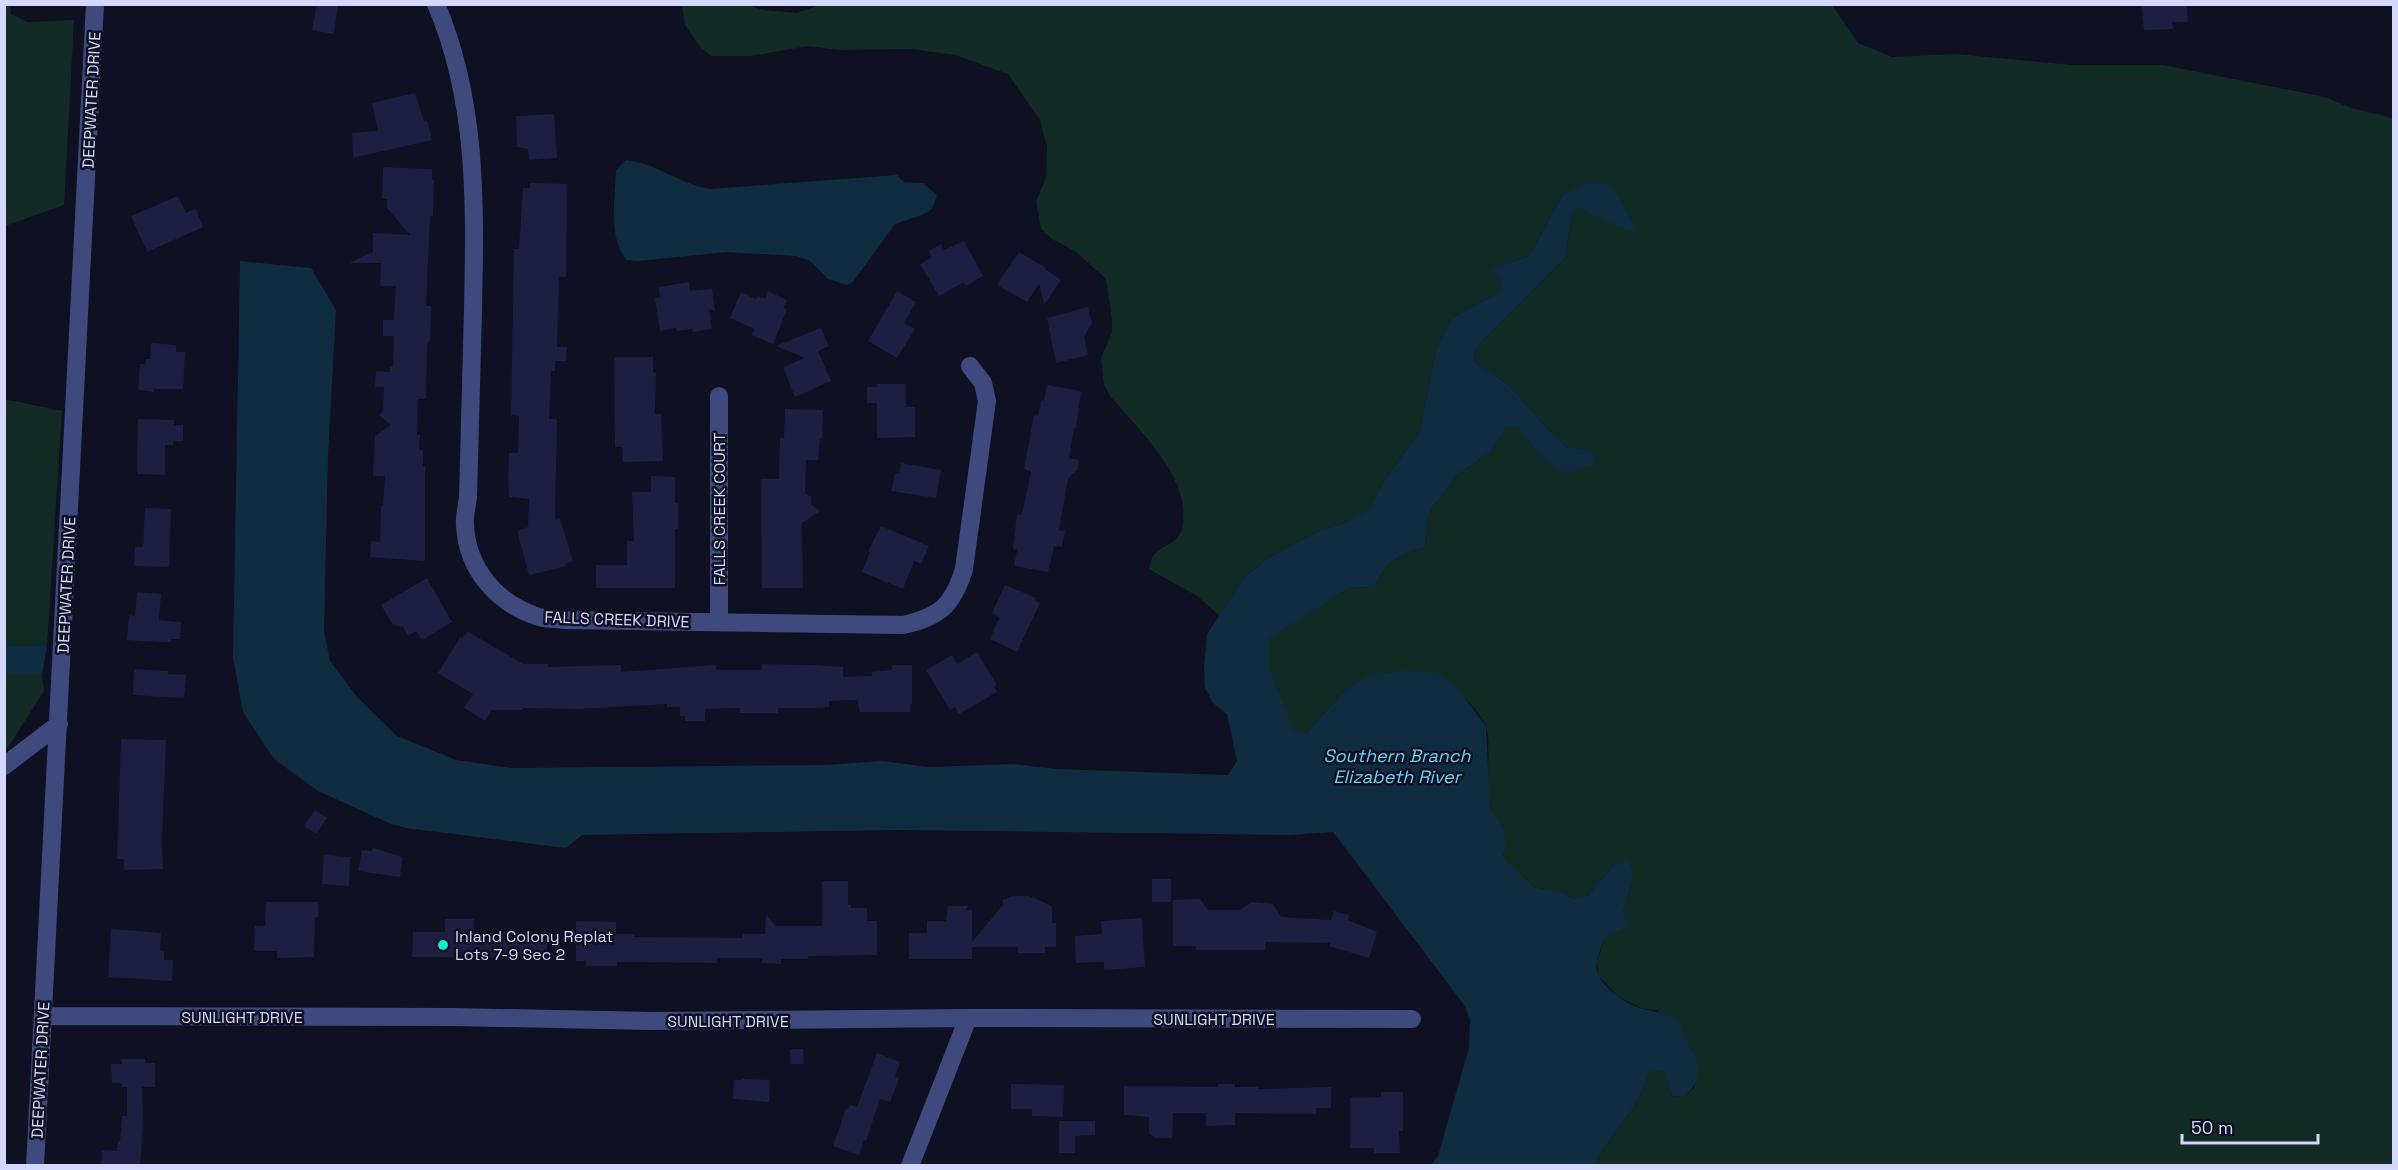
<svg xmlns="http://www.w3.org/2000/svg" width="2398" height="1170" viewBox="0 0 2398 1170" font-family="'Space Grotesk',sans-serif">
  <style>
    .green { fill: #132b25 }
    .water { fill: #0f2c41 }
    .building { fill: #1d1e41 }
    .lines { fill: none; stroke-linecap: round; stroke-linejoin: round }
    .minor { stroke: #3e4a7d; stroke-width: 18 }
    .poi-dot { fill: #12eace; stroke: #0f1022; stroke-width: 2 }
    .labels { text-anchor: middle; stroke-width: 5; stroke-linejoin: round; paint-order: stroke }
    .street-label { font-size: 16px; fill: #d3d8fc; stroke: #0f1022 }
    .poi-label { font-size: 16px; fill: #d3d8fc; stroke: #0f1022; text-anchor: start }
    .water-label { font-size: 18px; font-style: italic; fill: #69d3f4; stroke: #0f1022 }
  </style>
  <rect width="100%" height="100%" fill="#0f1022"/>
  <path class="green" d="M823,4L1832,5L1858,43L1892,57L1956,54L2072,65H2163L2325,97L2351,108L2393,118V1165H1595L1601,1152L1634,1107L1651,1071L1664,1070L1672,1096L1685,1097L1695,1086L1657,1010L1643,1009L1617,996L1598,975L1597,961L1606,936L1623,913L1634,874L1614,865L1587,896L1573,899L1562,892L1534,887L1503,857C1511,823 1495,829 1490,805C1485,783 1492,747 1486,726C1481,712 1452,685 1440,674L1345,690L1307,732L1293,730L1269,667V638L1349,588L1375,587C1386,561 1399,555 1425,547L1427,520L1433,507L1457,475L1491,452L1506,427H1518L1535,449L1593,452L1566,446L1555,437L1509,385L1474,361L1476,348L1565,258L1571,218L1578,206L1616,226L1562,196L1529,256L1491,270L1500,279L1499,292L1452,318L1436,350L1420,430L1381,486L1370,510L1345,523L1318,531L1268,558L1246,576L1220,616L1197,596L1149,569C1150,566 1151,559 1153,556C1161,545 1179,544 1182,528C1193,479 1139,430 1110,396L1104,384L1101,358L1112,332V319L1106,279L1075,251L1052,239L1041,229L1036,202L1046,177L1047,146L1040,120L1008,74L955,55L911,49L839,50L808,46L750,56H712L701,48L685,25L682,5H748L763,10L797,13Z
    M4,5H10L11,14L27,22L74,20L64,205L5,226Z
    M4,399L62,411L47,645L5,646Z
    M5,675H42L44,691L5,752Z"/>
  <path class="water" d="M626,160C656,163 680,184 710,189L897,175L904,182L923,183L937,195L932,209L922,215L895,224L853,282L847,285L828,279L810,261L796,256L727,252L638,261L626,260C608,236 615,199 616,170Z
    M1600,182L1613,187L1638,232L1616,226L1578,207L1571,218L1565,258L1476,348L1474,361L1509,385L1555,437L1566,446L1593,452L1594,466C1586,467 1574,472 1566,471C1545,467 1530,443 1518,427H1506L1491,452L1457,475L1433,507L1427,520L1425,547C1399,555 1386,561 1375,587L1349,588L1269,639V667L1294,730L1307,732L1345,690L1370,675L1412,670L1440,674L1460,692L1486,726L1490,807L1504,830L1506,843L1503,857L1534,887L1562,892L1573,899L1587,896L1614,865L1628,860L1634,874L1623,913L1630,926L1606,936C1602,947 1592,964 1599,976C1607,991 1627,1004 1643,1009C1655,1012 1668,1012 1677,1022C1682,1027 1684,1037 1688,1043C1700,1066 1704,1076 1685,1097L1672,1096L1664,1071H1651L1634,1107L1601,1152L1595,1165H1431L1438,1156L1469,1048L1470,1020L1465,1006L1333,832L1290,835L898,830L582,835L566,848L406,828L391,824L318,791L274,759L243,712L233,658L240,261L311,268L336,310L328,456L324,631L330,661L358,698L397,736L456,760L512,768L827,765L881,761L929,767L1013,764L1056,769L1228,775L1237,761L1227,714L1213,703L1205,688L1204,669L1207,634L1246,576L1268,558L1318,531L1345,523L1370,509L1381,486L1420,430L1436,350L1452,318L1499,292L1500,279L1490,270L1529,256L1562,196L1586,183Z
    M47,645L42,675H5V646Z"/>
  <path class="building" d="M317,4H338L334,34L312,30Z
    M2141,4H2187L2188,22H2172L2173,29L2144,30Z
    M415,93L424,121L427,120L432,140L353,158L352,133L378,131L372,103Z
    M554,114L557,158L529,160L528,149L517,147L516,116Z
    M383,167L432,169V180H434L433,216H430L426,306H431L430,340L427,345L426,399H418L417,435H420L419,450H423V466H425V561L370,557L371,541L380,542L381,506H383L385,476H373L375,436L391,425L379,415L383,411L384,387H375L376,371L390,372V367H393L394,336H383V320H394L396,286H380L381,263H349L373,252V233L410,235L387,208V199H382Z
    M530,183L567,184L566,277H559L557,347H567L566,361H555V371H551L549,419H557L555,520L560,519L573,561L564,564L565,566L559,568L529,575L517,531L528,527L529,499L509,497L508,479L509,453H518L519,416L511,415L514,249H519L523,188H530Z
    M178,196L186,213L196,209L203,227L147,252L131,216Z
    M964,241L983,276L966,286L964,282L939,296L920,264L932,257L929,251L941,244L944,250Z
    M1019,252L1046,268L1045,269L1061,280L1044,305L1039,284L1027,302L997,285Z
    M689,282L690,291L712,289L715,312L709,309L712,329L693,332L692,329L677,331L676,328L660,331L655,298L660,297L659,287Z
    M768,291L787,300L784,308L787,309L773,344L752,335L755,329L730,318L741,292L756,299L757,297L766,298Z
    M897,291L916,302L904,323L915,329L897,358L868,341Z
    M1088,307L1092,323L1084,337L1088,355L1056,363L1047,318Z
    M821,328L829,346L818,351L831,381L795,397L783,367L805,358L776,346Z
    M151,343L176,345V352H185L183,389H154V392L138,390L140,364H145L146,359H150Z
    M616,357H653V372L656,373L655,414H661L663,461L623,462L622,447H615L614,359Z
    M877,384H906V407H915V437L877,438V403H867V387H878Z
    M1047,385L1081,391L1076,428H1074L1069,458L1079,460L1077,470L1068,478L1059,530L1065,531L1062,547L1054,546L1048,572L1014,566L1017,550L1013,549L1017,514L1022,515L1031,471L1024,469L1034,415L1038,416L1041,400L1044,401Z
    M785,409L823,410L822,439H820L818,460H806L805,493L811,497V504L820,511L802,523L803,588H762L761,479H779L780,438H784Z
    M138,419L174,420V425H183V441H173V445H165V475L137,474Z
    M901,463L941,470L936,498L891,491L895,473L899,474Z
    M651,476L675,477V503H678V529H675V588H596V565H627V541H634L632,492H651Z
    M145,508L171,509L169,567L134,566L135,547H143Z
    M881,526L929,546L921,564L914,561L903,589L862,572L870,552L868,551Z
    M427,578L452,622L422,640L416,631L408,636L403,627L393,625L381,605Z
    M1005,585L1036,598L1035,601L1040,603L1017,652L990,639L999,618L992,613Z
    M137,592L161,594L159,620L181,622L180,639H171V642H158L127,640L129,615L135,616Z
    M467,631L523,664H548V667L621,665V672L716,665V670H761L762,664L815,665L843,667V677L872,676V672L892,670V665H912V704H910V712H860L857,700L829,701V707L815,708H778V713H740V708L705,709V721H685V716H680V707H667V704L579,709L523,708V710H492L485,721L464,708L473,694L438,673L461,636L462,639Z
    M977,652L997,685L994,687L997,692L959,714L955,707L950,710L926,670L952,655L957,664Z
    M134,669L168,671V674L186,675L184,698L133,695Z
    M121,739L166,740L162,840L163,869L124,870V859H117Z
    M315,810L327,818L316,834L304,826Z
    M373,848L403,857L400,877L358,871L362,850L372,851Z
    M324,855L350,857L349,886L322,884Z
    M1152,879H1171V902H1152Z
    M822,881H848V905H851V908H867V921H877V955L808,956V959H781V964L762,963V958H717V963L617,962V966H586V961H576V921L616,922V934H634V937L743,938V934H765L766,915L776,926H822Z
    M1013,896H1029L1052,906V923H1056V947H1045V953H1018V947H972V959H909V933H927V921H946L948,906H968L966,910H972V942L1003,905V900Z
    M1194,899H1200L1208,910H1240L1252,902L1273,904L1281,917L1331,920L1334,911L1349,915L1348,920L1377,932L1369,958L1329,946L1330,943L1265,942V950H1196V946H1173V900Z
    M266,902H318V917H315L314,957L277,958V951H254L255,926H265Z
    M1142,918L1145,967L1104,970V962L1076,963L1075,936L1102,934L1101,921Z
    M445,919H474V932L547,933V958L412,957L413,932H445Z
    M111,929L161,933L160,950L164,951V960H173L172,981L108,977Z
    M790,1049H803L804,1064H790Z
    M877,1053L900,1062L895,1077L899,1078L890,1102L880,1099L866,1141L864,1140L859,1155L833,1146L846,1108L848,1109L850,1105L857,1107Z
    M121,1059H145V1063H155V1087H142L143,1124L140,1166H101L102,1150L117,1151L118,1141H120L122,1116H127V1087H122L121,1083H112L111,1064H122Z
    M742,1079L770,1080L769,1102L733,1099L734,1080H742Z
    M1011,1084L1064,1085L1063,1117L1032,1116V1109H1011Z
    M1218,1084H1235V1087H1258V1089L1331,1087V1108H1316V1114L1235,1113V1125L1206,1126V1113H1173L1172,1138H1155L1149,1133V1117L1124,1115V1086L1218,1087Z
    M1381,1092H1403V1131H1399L1400,1153H1374V1148H1350V1098L1381,1097Z
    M1059,1121H1095V1135L1075,1136V1153H1059Z"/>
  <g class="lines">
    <path class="minor" d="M436,4C478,102 475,207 473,310C471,373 470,435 468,497C467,506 464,516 465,525C467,569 497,604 539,617C547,619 557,619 566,620L903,625C940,617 953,605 964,569L987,401L983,383L970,366
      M719,396V621
      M4,766L59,724
      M43,1016L454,1017L651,1021L968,1018L1412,1019
      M35,1166L95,4
      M910,1166L968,1018"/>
  </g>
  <circle class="poi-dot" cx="443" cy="945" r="6"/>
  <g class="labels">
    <g class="street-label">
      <text transform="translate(91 100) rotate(-87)" y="6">DEEPWATER DRIVE</text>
      <text transform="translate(719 509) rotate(-90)" y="6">FALLS CREEK COURT</text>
      <text transform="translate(66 585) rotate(-87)" y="6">DEEPWATER DRIVE</text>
      <text transform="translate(617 619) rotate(2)" y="6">FALLS CREEK DRIVE</text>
      <text x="242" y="1023">SUNLIGHT DRIVE</text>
      <text x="1214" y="1025">SUNLIGHT DRIVE</text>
      <text x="728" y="1027">SUNLIGHT DRIVE</text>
      <text transform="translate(40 1070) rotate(-87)" y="6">DEEPWATER DRIVE</text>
    </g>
    <g class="poi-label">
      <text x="455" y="942">Inland Colony Replat<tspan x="455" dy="18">Lots 7-9 Sec 2</tspan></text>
    </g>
    <g class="water-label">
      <text x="1397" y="762">Southern Branch<tspan x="1397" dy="21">Elizabeth River</tspan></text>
    </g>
  </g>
  <rect width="2398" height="1170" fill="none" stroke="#d3d8fc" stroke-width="12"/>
  <path d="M2182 1134v9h136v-9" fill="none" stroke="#d3d8fc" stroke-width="3"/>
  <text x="2191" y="1134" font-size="18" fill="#d3d8fc" stroke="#0f1022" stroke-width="4.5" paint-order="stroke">50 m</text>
</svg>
